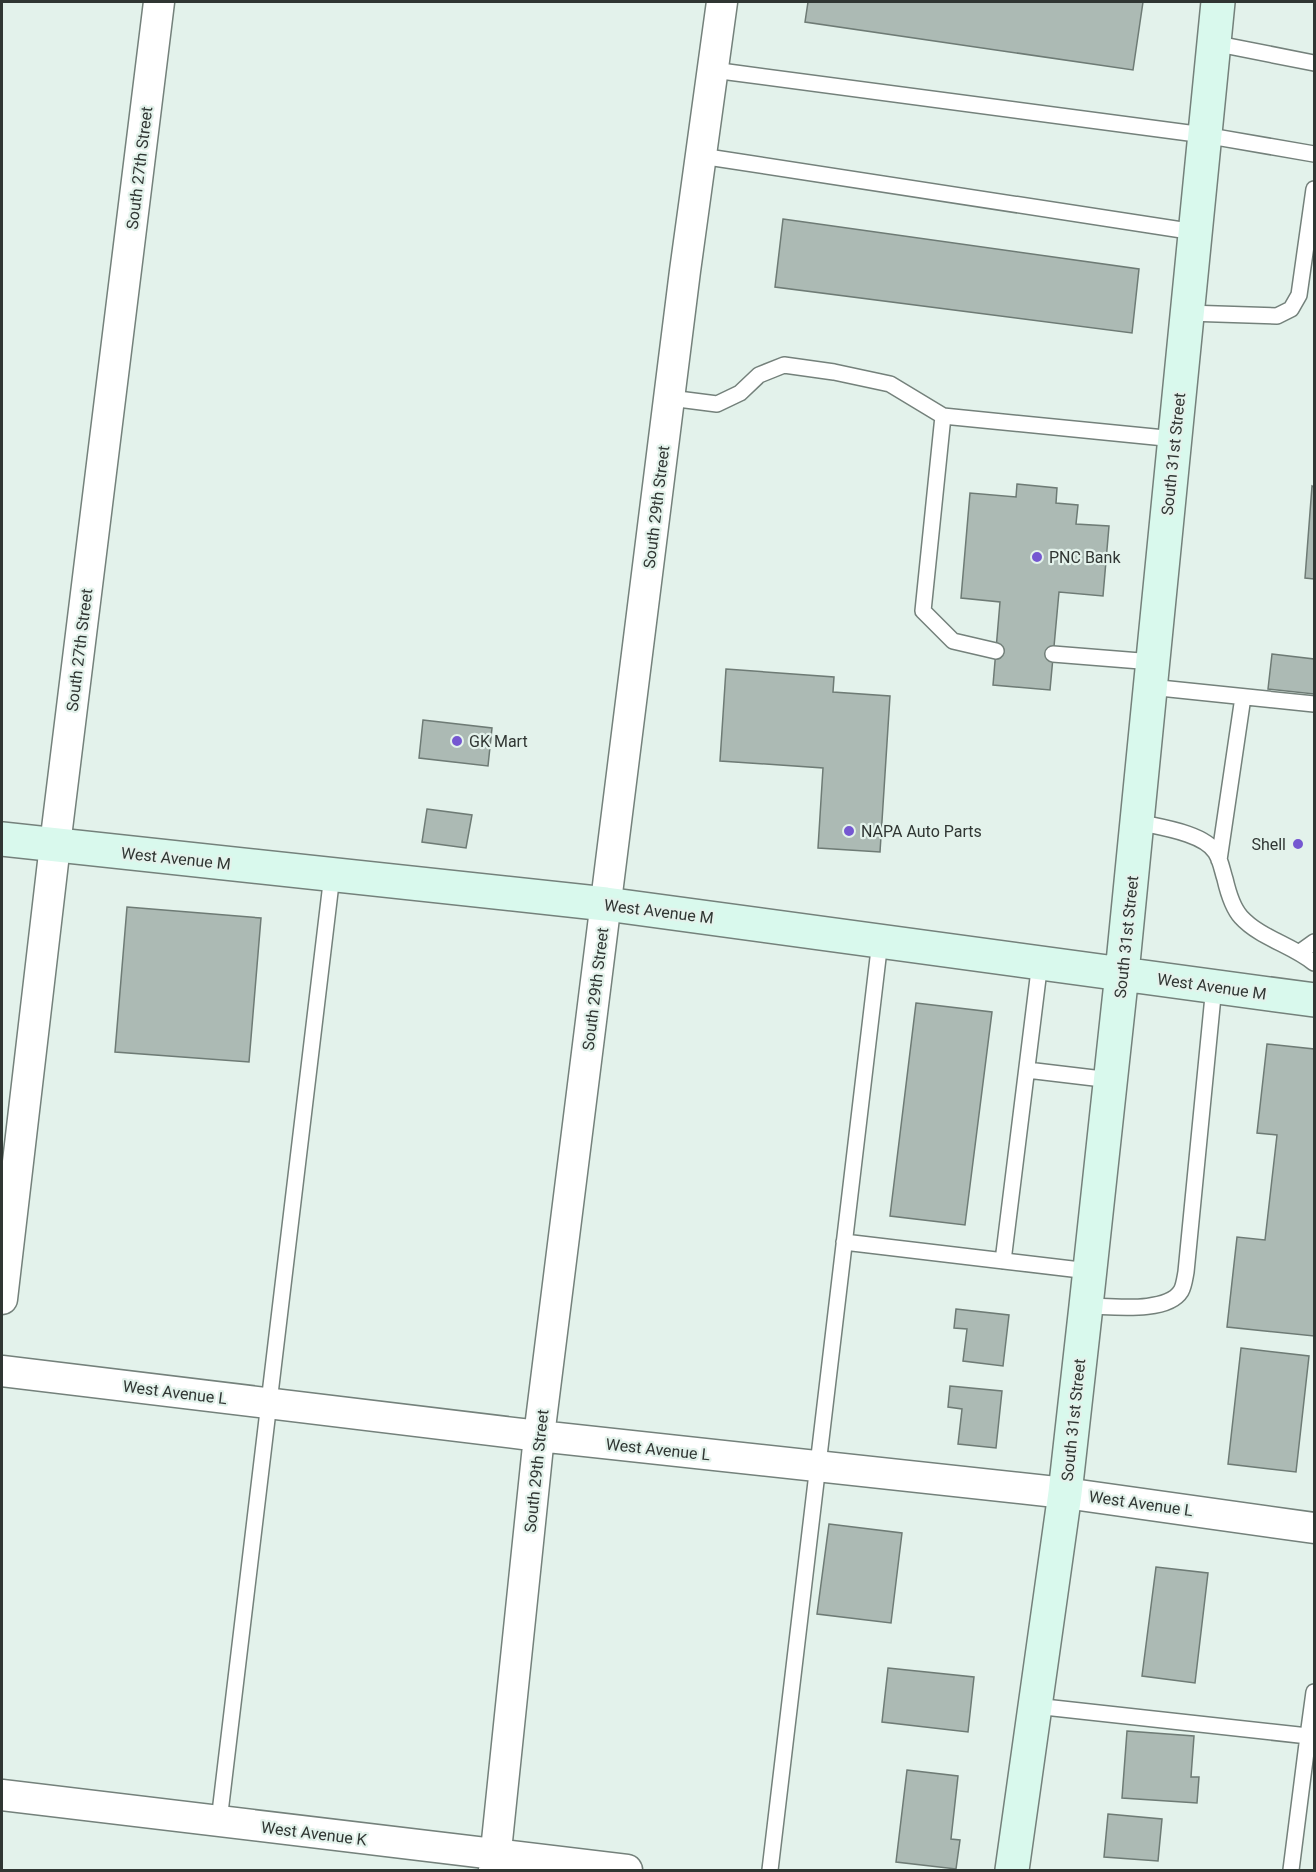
<svg xmlns="http://www.w3.org/2000/svg" width="1316" height="1872" viewBox="0 0 1316 1872" font-family="Roboto,sans-serif">
  <style>
    .building { fill: #acbab4; stroke: #6e7b75; stroke-width: 1.5 }
    .lines { fill: none; stroke-linecap: round; stroke-linejoin: round }
    .lane-casing { stroke: #74817b; stroke-width: 18 }
    .street-casing { stroke: #74817b; stroke-width: 33 }
    .secondary-casing { stroke: #74817b; stroke-width: 36 }
    .lane { stroke: #fff; stroke-width: 15 }
    .street { stroke: #fff; stroke-width: 30 }
    .secondary { stroke: #d9f9ed; stroke-width: 33 }
    .poi-dot { fill: #7557d1; stroke: #e3f2eb; stroke-width: 2 }
    .labels { text-anchor: middle; stroke-width: 4.5; stroke-linejoin: round; paint-order: stroke }
    .street-label { font-size: 16px; fill: #303633; stroke: #e3f2eb }
    .poi-label { font-size: 16px; fill: #303633; stroke: #e3f2eb; text-anchor: start }
  </style>
  <rect width="100%" height="100%" fill="#e3f2eb"/>
  <path class="building" d="M808,2H1143L1133,70L805,22Z
    M783,219L1139,269L1132,333L775,287Z
    M1017,484L1057,488L1056,503L1078,505L1076,524L1109,526L1103,596L1059,592L1050,690L993,685L1000,602L961,598L970,493L1016,497Z
    M1312,486L1314,487V579L1305,578Z
    M1272,654L1314,659V694L1268,689Z
    M726,669L834,677L833,692L890,696L880,852L818,848L823,768L720,761Z
    M423,720L492,728L488,766L419,758Z
    M427,809L472,815L466,848L422,842Z
    M127,907L261,918L249,1062L115,1052Z
    M916,1003L992,1012L965,1225L890,1216Z
    M1267,1044L1314,1049V1336L1227,1327L1237,1237L1265,1240L1277,1135L1257,1133Z
    M956,1309L1009,1315L1003,1366L963,1361L967,1329L954,1328Z
    M1241,1348L1309,1356L1296,1472L1228,1464Z
    M950,1386L1002,1391L996,1448L958,1444L962,1409L948,1407Z
    M829,1524L902,1533L891,1623L817,1614Z
    M1156,1567L1208,1573L1195,1683L1142,1676Z
    M888,1668L974,1677L968,1732L882,1722Z
    M1127,1731L1194,1736L1191,1777H1199L1197,1803L1122,1798Z
    M907,1770L958,1776L951,1839L960,1840L956,1869L896,1862Z
    M1108,1814L1162,1819L1158,1861L1104,1857Z"/>
  <g class="lines">
    <defs>
      <path id="lane" d="M1213,43L1314,63
        M713,70L1204,135L1314,154
        M701,156L1195,232
        M1187,313L1277,316L1291,309L1299,295L1314,189
        M670,398L717,404L740,393L759,375L784,365L834,372L890,384L943,416
        M996,651L953,641L923,611L943,416L1175,439
        M1053,654L1153,662
        M1150,687L1314,704
        M1137,822C1159,827 1205,833 1216,853C1221,861 1222,870 1225,879C1228,892 1232,907 1241,917C1260,938 1292,945 1314,963
        M1219,860L1243,697
        M1300,952L1314,942
        M1027,1070L1111,1080
        M844,1242L1089,1271
        M1003,1261L1040,962
        M1086,1306C1110,1306 1167,1314 1181,1291C1184,1286 1185,1277 1186,1272L1214,986
        M1035,1706L1308,1736L1314,1692
        M219,1821L332,875
        M770,1870L880,941
        M1291,1870L1308,1736"/>
      <path id="street" d="M2,1299L55,845L159,2
        M2,1371L539,1436L1065,1493L1314,1528
        M2,1795L627,1870
        M494,1870L539,1436L685,271L722,2"/>
      <path id="secondary" d="M2,839L606,904L1314,1000
        M1012,1870L1065,1493L1086,1306L1122,973L1218,2"/>
    </defs>
    <use href="#lane" class="lane-casing"/>
    <use href="#street" class="street-casing"/>
    <use href="#secondary" class="secondary-casing"/>
    <use href="#lane" class="lane"/>
    <use href="#street" class="street"/>
    <use href="#secondary" class="secondary"/>
  </g>
  <g class="poi-dot">
    <circle cx="1037" cy="557" r="6"/>
    <circle cx="457" cy="741" r="6"/>
    <circle cx="849" cy="831" r="6"/>
    <circle cx="1298" cy="844" r="6"/>
  </g>
  <g class="labels">
    <g class="street-label">
      <text transform="translate(139 168) rotate(-83)" y="6">South 27th Street</text>
      <text transform="translate(1173 454) rotate(-84)" y="6">South 31st Street</text>
      <text transform="translate(656 507) rotate(-83)" y="6">South 29th Street</text>
      <text transform="translate(79 650) rotate(-83)" y="6">South 27th Street</text>
      <text transform="translate(176 858) rotate(6)" y="6">West Avenue M</text>
      <text transform="translate(659 911) rotate(7)" y="6">West Avenue M</text>
      <text transform="translate(1126 937) rotate(-84)" y="6">South 31st Street</text>
      <text transform="translate(1212 986) rotate(8)" y="6">West Avenue M</text>
      <text transform="translate(595 989) rotate(-83)" y="6">South 29th Street</text>
      <text transform="translate(175 1392) rotate(7)" y="6">West Avenue L</text>
      <text transform="translate(1073 1420) rotate(-84)" y="6">South 31st Street</text>
      <text transform="translate(658 1449) rotate(6)" y="6">West Avenue L</text>
      <text transform="translate(536 1471) rotate(-84)" y="6">South 29th Street</text>
      <text transform="translate(1141 1503) rotate(8)" y="6">West Avenue L</text>
      <text transform="translate(314 1833) rotate(7)" y="6">West Avenue K</text>
    </g>
    <g class="poi-label">
      <text x="1049" y="563">PNC Bank</text>
      <text x="469" y="747">GK Mart</text>
      <text x="861" y="837">NAPA Auto Parts</text>
      <text x="1286" y="850" text-anchor="end">Shell</text>
    </g>
  </g>
  <rect width="1316" height="1872" fill="none" stroke="#303633" stroke-width="6"/>
</svg>
